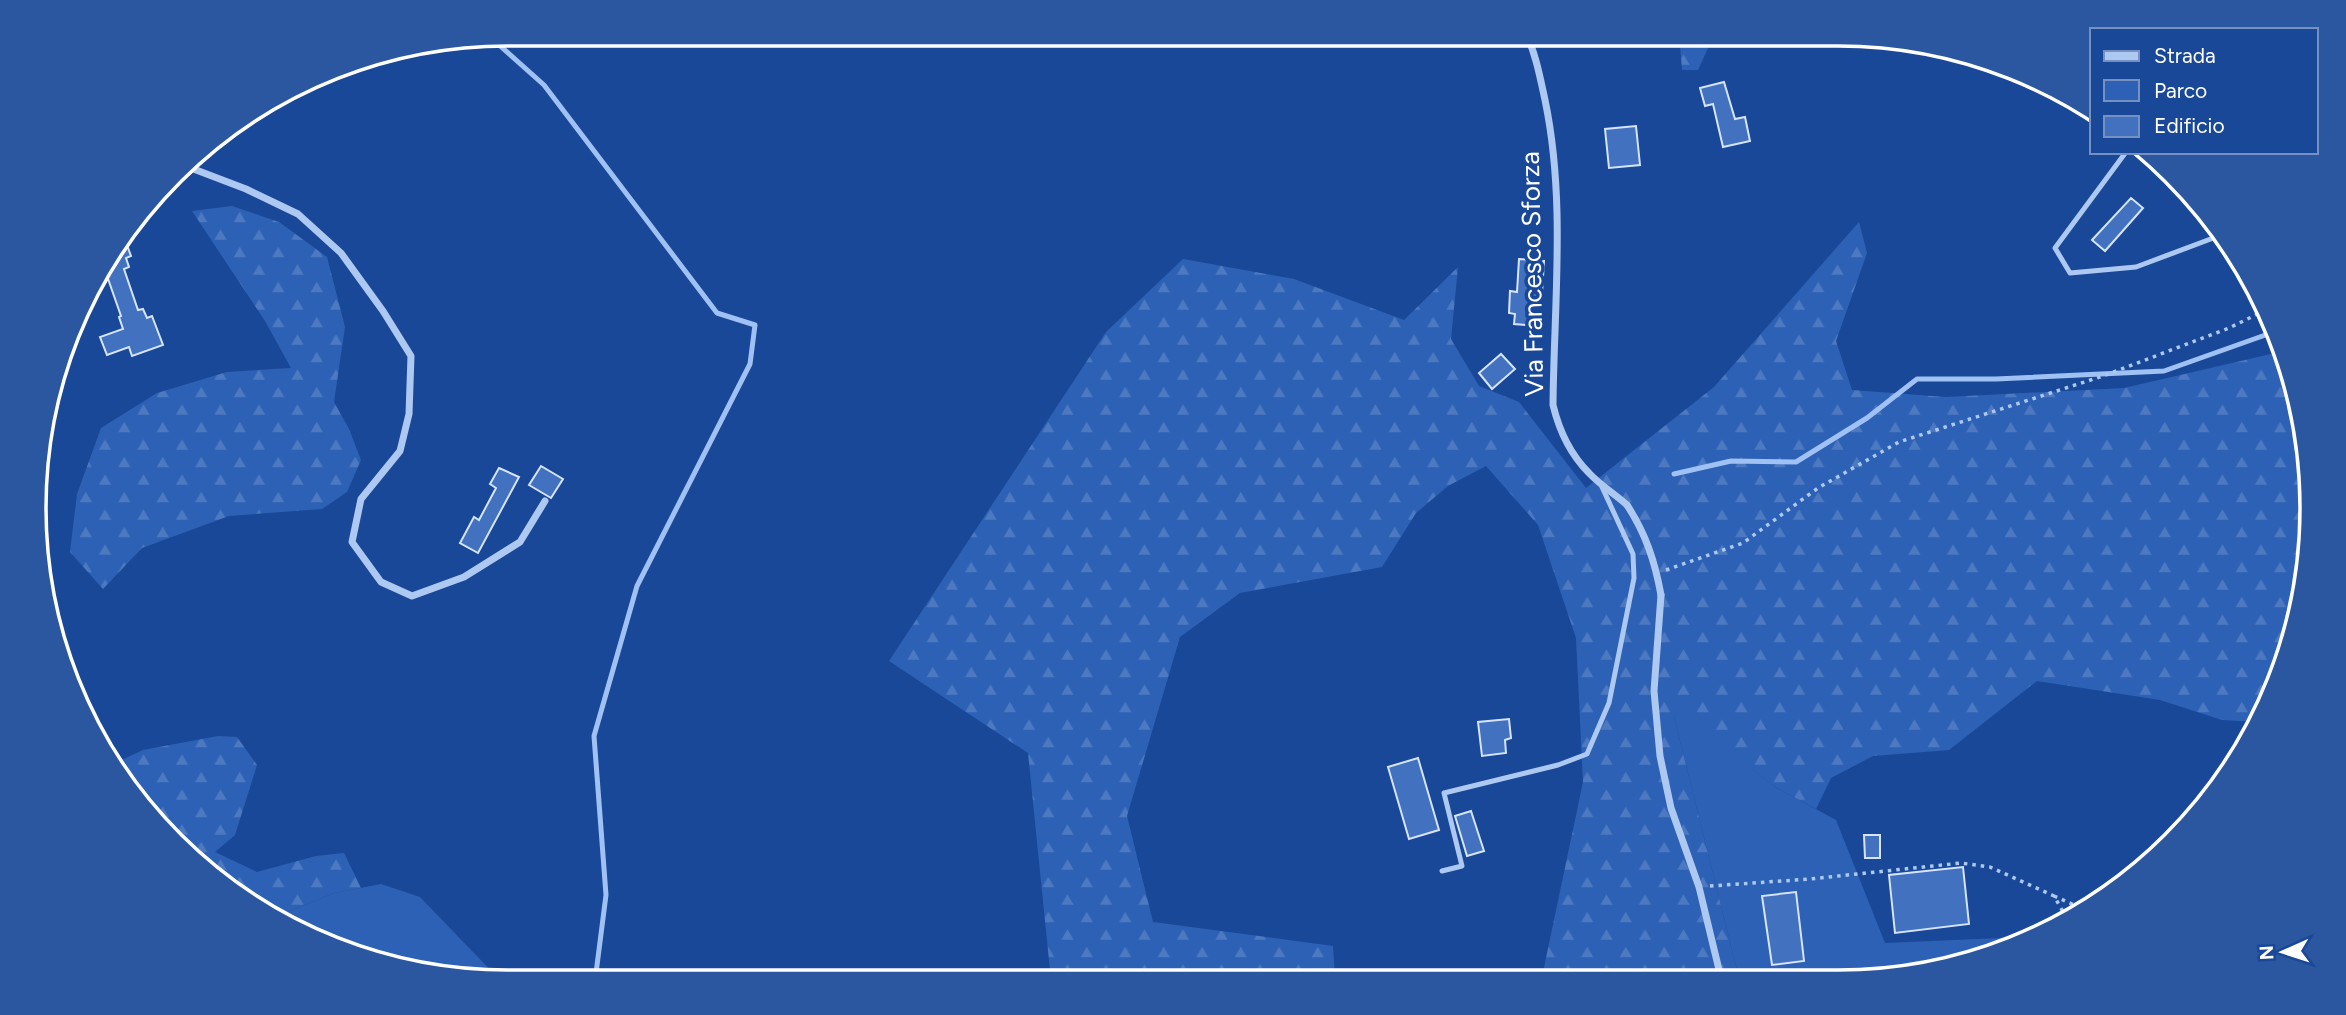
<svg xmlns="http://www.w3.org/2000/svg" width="2346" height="1015" viewBox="0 0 2346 1015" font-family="Figtree,sans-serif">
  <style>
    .green { fill: #2d61b5 }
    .forest { fill: url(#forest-firs) }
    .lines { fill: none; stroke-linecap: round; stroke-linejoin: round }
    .stream { stroke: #a0c1f3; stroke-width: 5 }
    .building { fill: #4271bf; stroke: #d5e4fb; stroke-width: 2 }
    .path { stroke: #adc8f1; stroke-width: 3.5; stroke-dasharray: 3.5 5; stroke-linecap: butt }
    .service { stroke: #adc8f1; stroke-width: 5 }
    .minor { stroke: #adc8f1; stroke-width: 7 }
    .minor-bridge { stroke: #adc8f1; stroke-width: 7 }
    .labels { text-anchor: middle; stroke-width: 7; stroke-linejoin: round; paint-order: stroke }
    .street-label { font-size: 26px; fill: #fff; stroke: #194898 }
    .rim { fill: none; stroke: #fff; stroke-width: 3.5 }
  </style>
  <defs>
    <pattern id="forest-firs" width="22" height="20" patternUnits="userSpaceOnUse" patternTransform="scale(1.75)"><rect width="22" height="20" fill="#2d61b5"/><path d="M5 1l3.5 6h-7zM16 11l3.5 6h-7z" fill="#4c79c0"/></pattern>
  </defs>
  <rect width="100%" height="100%" fill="#194898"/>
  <path class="green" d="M1690,700L1716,742L1777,788L1836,820L1885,943L2023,937L2031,939L2020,945L1901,978H1739L1674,717Z
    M381,884L420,897L500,980L355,956L266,915H280L334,893Z"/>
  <path class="forest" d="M1679,33H1706L1708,48L1698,70H1682Z
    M232,206L279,222L327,257L345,327L334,402L349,429L361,460L347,492L322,509L229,516L142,548L103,589L70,552L77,494L101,428L157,393L227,372L291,368L265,321L192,211Z
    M1859,222L1867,253L1836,341L1852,390L1946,397L2124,388L2284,351L2297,385L2312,477L2309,570L2287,660L2257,722L2222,720L2160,700L2037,681L1949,750L1873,756L1831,778L1816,809L1777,788L1715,742L1690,701L1674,717L1739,978L1545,979L1542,977L1583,782L1576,638L1538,525L1486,466L1448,486L1416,513L1382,567L1240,593L1180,637L1127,816L1153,922L1333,946L1335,979L1051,980L1028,753L889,661L1106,332L1183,259L1294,279L1404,320L1458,267L1451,339L1479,386L1519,402L1586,488L1714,387Z
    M218,736L237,737L257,765L235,835L215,852L257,872L316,856L344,853L361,888L334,893L280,915H266L195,864L113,764L143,750Z"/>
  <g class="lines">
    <path class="stream" d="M489,36L544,85L717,313L755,325L750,364L637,586L594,736L606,895L595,981
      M1674,474L1731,461L1796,462L1867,418L1917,379H1996L2164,371L2271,333L2276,329"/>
  </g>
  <path class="building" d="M1724,82L1735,119L1745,117L1750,141L1723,147L1713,104L1705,106L1700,88Z
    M1636,126L1640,165L1609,168L1605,129Z
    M2131,198L2143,208L2105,251L2092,240Z
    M124,237L131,256L126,258L129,267L124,269L138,310L143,309L147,318L152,316L163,345L132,356L129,347L107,355L100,337L123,329L119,317L121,316L107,276L104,277L101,267H99Z
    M1519,259L1544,261L1540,326L1514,324L1515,314L1509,313L1510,291L1517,292Z
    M1501,354L1515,369L1492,389L1479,373Z
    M541,466L563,479L551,498L529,485Z
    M499,468L519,477L478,553L460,543L474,517L479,520L496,488L490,484Z
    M1509,719L1511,738L1505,740L1506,753L1482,756L1478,722Z
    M1418,758L1439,830L1409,839L1388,767Z
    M1471,811L1484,851L1467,856L1455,816Z
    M1864,835H1880V858H1865Z
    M1963,867L1969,924L1895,933L1889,875Z
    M1796,892L1804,961L1772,965L1762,896Z"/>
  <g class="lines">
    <path class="path" d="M1666,570L1743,543L1818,488L1899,442L2103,376L2229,328L2268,309
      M1710,886L1810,879L1961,863L1990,867L2054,896L2066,917
      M2054,896L2081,908"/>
    <path class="service" d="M2126,152L2055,248L2070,273L2136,267L2224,234
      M1442,871L1462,866L1444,793L1558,765L1587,754L1609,703L1634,578L1633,554L1602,487"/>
    <path class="minor" d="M1526,33C1536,55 1540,77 1545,100C1566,200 1554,303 1553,405C1559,430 1570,454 1589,473C1600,485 1615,494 1627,505
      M183,165L246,189L298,214L341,253L383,311L411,356L409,414L400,451L361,499L352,542L381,582L412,596L464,577L520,542L545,501
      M1661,595L1654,691L1660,756L1671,808L1699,887L1721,978"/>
    <path class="minor-bridge" d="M1627,505C1646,534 1655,562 1661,595"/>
  </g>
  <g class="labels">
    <g class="street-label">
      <text transform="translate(1532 274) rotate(-91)" y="9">Via Francesco Sforza</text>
    </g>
  </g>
  <path d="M0 0H2346V1015H0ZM508 46H1838A462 462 0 0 1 2300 508V508A462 462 0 0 1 1838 970H508A462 462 0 0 1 46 508V508A462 462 0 0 1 508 46Z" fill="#2b57a0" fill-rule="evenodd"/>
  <path class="rim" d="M508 46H1838A462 462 0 0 1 2300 508V508A462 462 0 0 1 1838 970H508A462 462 0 0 1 46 508V508A462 462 0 0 1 508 46Z"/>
  <rect x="2090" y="28" width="228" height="126" fill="#194898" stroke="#7591c1" stroke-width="2"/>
  <rect x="2104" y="51" width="35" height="10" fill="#adc8f1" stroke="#7591c1" stroke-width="2"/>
  <text x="2154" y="63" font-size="21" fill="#ffffff">Strada</text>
  <rect x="2104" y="80" width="35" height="21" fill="#2d61b5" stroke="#7591c1" stroke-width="2"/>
  <text x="2154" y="98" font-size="21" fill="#ffffff">Parco</text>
  <rect x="2104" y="116" width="35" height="21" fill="#4271bf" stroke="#7591c1" stroke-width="2"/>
  <text x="2154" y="133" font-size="21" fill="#ffffff">Edificio</text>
  <g transform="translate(2283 952) rotate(267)" stroke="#194898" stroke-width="5" paint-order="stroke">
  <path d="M0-5L12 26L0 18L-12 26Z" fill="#ffffff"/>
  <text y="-10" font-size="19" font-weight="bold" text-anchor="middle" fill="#ffffff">N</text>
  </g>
</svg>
